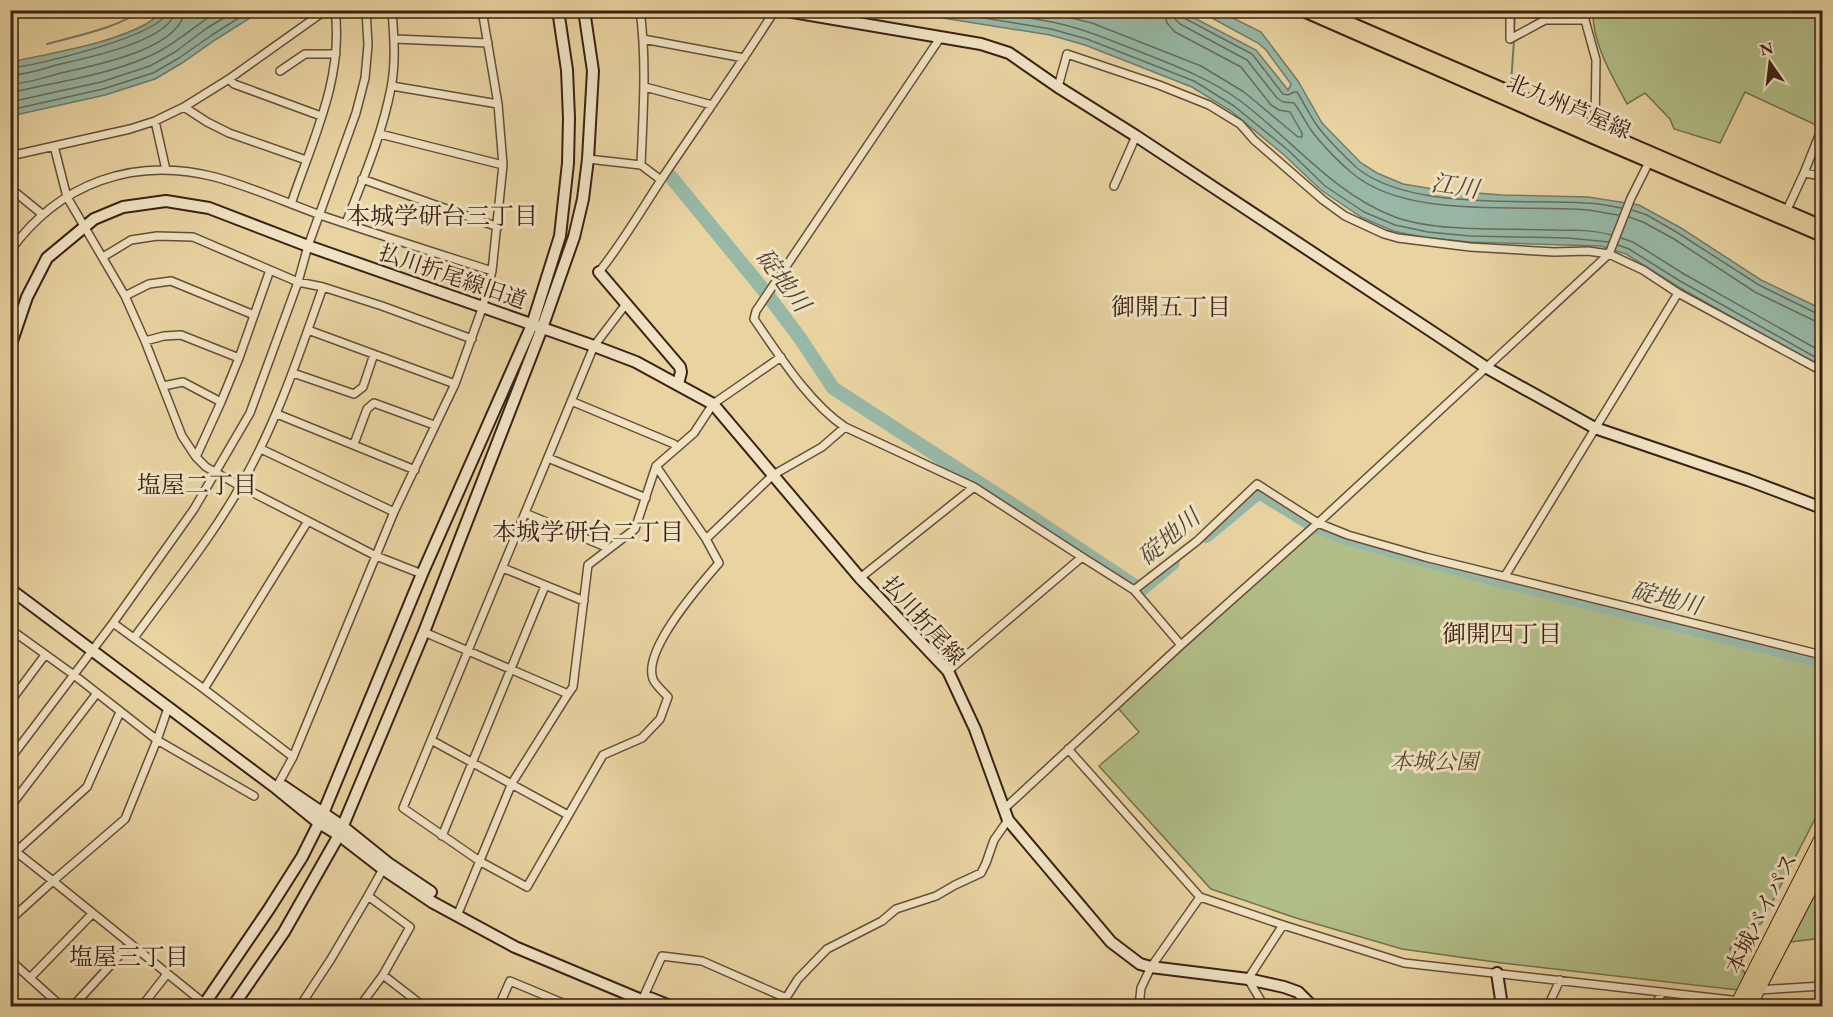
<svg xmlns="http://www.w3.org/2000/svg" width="1833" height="1017" viewBox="0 0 1833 1017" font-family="'EB Garamond','Noto Serif JP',serif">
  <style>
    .green { fill: #b1be88; stroke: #76704e; stroke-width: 1.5 }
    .water { fill: #97b8a6; stroke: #727c6c; stroke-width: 1.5 }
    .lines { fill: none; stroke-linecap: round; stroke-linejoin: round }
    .shore { stroke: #696c5d; stroke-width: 1.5 }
    .stream { stroke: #727c6c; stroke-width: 2 }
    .river { stroke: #97b8a6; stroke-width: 14 }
    .street-casing { stroke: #664e37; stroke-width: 10 }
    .secondary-casing { stroke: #3b2114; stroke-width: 14 }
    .primary-casing { stroke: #3b2114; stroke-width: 14 }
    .highway-casing { stroke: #3b2114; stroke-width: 16 }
    .street { stroke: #f0e2c2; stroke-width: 7 }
    .secondary { stroke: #f0e2c2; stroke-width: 10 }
    .primary { stroke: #e8d3a1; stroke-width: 10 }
    .highway { stroke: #e8d3a1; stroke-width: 14 }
    .labels { text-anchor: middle; stroke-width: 6; stroke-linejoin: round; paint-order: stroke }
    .street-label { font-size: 22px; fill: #3b2114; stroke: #f0e2c2 }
    .park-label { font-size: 22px; font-style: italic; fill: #584831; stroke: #f0e2c2 }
    .water-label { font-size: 24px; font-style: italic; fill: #524738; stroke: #f0e2c2 }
    .neighbourhood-label { font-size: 24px; fill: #3b2114; stroke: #f0e2c2 }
  </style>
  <rect width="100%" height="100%" fill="#e8d3a1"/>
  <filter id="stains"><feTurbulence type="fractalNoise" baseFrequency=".00333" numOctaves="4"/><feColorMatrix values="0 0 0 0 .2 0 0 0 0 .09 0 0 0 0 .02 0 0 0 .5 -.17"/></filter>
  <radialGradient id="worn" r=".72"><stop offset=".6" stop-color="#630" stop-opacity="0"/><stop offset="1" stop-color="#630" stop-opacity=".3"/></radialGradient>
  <path class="green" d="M1593,11H1822V116L1818,126L1745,92L1720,143L1674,129L1670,119L1645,93L1627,104C1612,76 1592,43 1593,11Z
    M1316,528L1331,536L1504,584L1822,662V805L1761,924L1742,930L1730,949L1746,975L1738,990L1502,963L1402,949L1296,918L1211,889L1099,766L1139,732L1118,708Z
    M1822,878V938L1790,942Z"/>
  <path class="water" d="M165,11H261L215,40L182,63L155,79L105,95L11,116V62C51,53 110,44 146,24C152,20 159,15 165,11Z
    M899,11H1181L1256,50L1288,90L1291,84L1266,50L1258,43L1199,11H1219L1261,32L1298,81L1322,123L1361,163L1377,173L1403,184L1439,190L1502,195L1588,197L1639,205L1681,228L1761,280L1822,309V368L1677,286L1626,254L1601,246L1470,242L1427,238L1393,231L1361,217L1321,190L1284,155L1231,111L1192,87L1085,45L1050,35Z"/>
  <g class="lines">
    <path class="shore" d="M935,10L1051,29L1087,39L1194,81L1234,106L1288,150L1325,186L1364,212L1395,225L1428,232L1470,236L1568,238L1609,242
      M980,10C1004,15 1028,17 1052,22C1082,28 1110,40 1138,51C1173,65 1209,78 1239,100C1292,139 1332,193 1395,217C1439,233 1509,228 1557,230C1575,230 1595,230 1611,235
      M1038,10L1092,23L1201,66L1244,92L1298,137H1302V133L1290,112L1279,110L1271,105L1241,67L1175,32L1167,23L1164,10
      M1173,10L1175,19L1180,24L1247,60L1277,98L1283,102L1294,103C1300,111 1305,121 1311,130C1320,143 1340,163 1352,173C1407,220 1519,204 1587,210C1598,211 1609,214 1619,215
      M1181,10L1184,18L1252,54L1283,94L1288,95L1294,92H1297C1304,103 1309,114 1316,124C1324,136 1346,158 1357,168C1408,210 1521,199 1585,203C1598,203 1610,206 1622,208
      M10,68C35,66 165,35 168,10
      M10,75C26,75 42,69 56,65C82,59 173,41 175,10
      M10,84C27,84 45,77 61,73C91,66 183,49 184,10
      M10,93C55,82 103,76 145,58C172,47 195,26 219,10
      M10,102L101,82L150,66L175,52L207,28L237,10
      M10,110L103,89L153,73L179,58L212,35L251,10
      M1632,210L1647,215L1678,233L1759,285L1818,314H1822
      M1629,217L1643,222L1674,239L1755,292L1815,321L1822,322
      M1621,238L1633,242L1684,274L1822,352
      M1618,245L1629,249L1680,281L1822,361"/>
    <path class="stream" d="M1514,35L1515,10
      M47,44C79,35 114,29 143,10
      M1511,84L1514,40"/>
    <path class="river" d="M671,177L766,293L800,338L833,388L1027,514L1141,590L1173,563
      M1206,536L1259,492L1311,524L1346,538L1503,581L1822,661"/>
    <defs>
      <path id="street" d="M1510,10V39L1545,20H1585
        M1585,10V20L1596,60L1595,129
        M940,38L756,311L754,319C779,355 809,403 845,427L974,487L1082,557L1134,590L1181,645
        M395,39L488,43
        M643,39L744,58
        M280,71L305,54H336
        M229,79L234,84L321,116
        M392,86L498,104
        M645,87L712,105
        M1058,87L1067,54L1159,85L1209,105L1240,124L1254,140L1323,200L1345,216L1384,234L1398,238L1470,247L1554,252L1588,251L1609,254L1643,270L1678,293L1822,371
        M184,107L207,122L229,133L306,160
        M155,121L166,170
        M380,134L503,165
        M54,146L67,197L125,296L145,341L182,436L196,457L206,467L240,486L376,556L422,574
        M10,156L130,129L155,121L184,107L229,79L326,10
        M588,159L641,165C643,113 647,62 640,10
        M641,165L661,180
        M1804,173L1822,176
        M362,179L498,227
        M1114,186L1136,136
        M10,188L42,214
        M291,204C312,141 344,78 335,10
        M1785,214L1804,173L1822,128
        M346,223C363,179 382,135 391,88C396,63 394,36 392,10
        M10,251C59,183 134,156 215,177C252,187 287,203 323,216C379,235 436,253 492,271
        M103,257L131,240L157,236L193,237L298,282L323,287L382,306L472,339
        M599,272C623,242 642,209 663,177C700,122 739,67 775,10
        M125,296L149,284L171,281L254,315
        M626,304L594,346L403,808L481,862L527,887L603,755L642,738L660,719L668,697C664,692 655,685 653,679C642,650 701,584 719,563L706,539L656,466
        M10,318L18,324
        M308,330L455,384
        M145,341L164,336L181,335L239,358
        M293,373L354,394L363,387L374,354
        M163,386L183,382L221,402
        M571,401L674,444L677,448
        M277,414L415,470
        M354,444L367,409L374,403L434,425
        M261,449L394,512
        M196,457L221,402L239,358L270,270
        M548,458L646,498
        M525,513L608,548
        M706,539L773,475L822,447L845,427
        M503,568L584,601
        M1505,576L1678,293
        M860,578L974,487
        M1134,590L1197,541L1257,484L1318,523L1348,535L1425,557L1822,655
        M113,623L204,689L293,757
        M10,629L74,675L157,740L254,796
        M424,632L568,694L512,783L457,916
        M134,638C170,588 211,539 241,485C277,422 299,355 323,287
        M948,671L1082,557
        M204,689L308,521
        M568,694L573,687L588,565L635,529L656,466L694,433L713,404L781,357
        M10,702L45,655
        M431,740L568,815
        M1068,749L1200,897L1283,925L1404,963L1740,1001
        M10,759L113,623L194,509L250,413L298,282L308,246L356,113L365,78L368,45L366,10
        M276,788L293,757L394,512L455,384L483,306L492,271L503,165L498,104L482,10
        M10,807L97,693
        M1004,809L1181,645L1318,523L1609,254L1631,198L1649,162
        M442,836L545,586
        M10,847L53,881L125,819L157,740L168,708
        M10,857L87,787L120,712
        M368,896L383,869
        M10,920L53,881L205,1004
        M10,960L61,1006
        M383,975L423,1006
        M30,978L92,914
        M1758,990L1822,986
        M73,1006L129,945
        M142,1006L167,974
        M300,1006L331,959L368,896L410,927L383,975L360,1006
        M499,1006L510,981L570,1006
        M642,1006L644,996L662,956L702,961L786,998
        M782,1006L786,998L798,979L827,949L882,921L896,909L936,896L955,885L981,873L986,863L994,840L1008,820
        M1139,1006L1141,988L1151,967L1200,897
        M1264,1006L1248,979L1283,925
        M1548,1006L1560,980
        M1655,1006L1662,992"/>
      <path id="secondary" d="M781,10L981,44L1009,53L1058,87L1136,136L1487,368L1595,428L1748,480L1822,508
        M599,272L680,367L681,372L678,384
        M10,347L27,297L47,258L94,219L123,207L166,201L209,208L308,246L594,346L636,362L713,404L860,578L948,671L975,729L1008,820L1111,942L1140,964L1151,967L1248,979L1284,987L1298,992L1312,1006
        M10,589L276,788L319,823L339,835L383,869L432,902L515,947L656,1006
        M283,786L342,826L388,863L431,892
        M1497,973L1502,1006
        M650,998L670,1006
        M203,1006L269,909L302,857L319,823L422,574L532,325L560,236L568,163L569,118L567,70L558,10
        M233,1006L284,932L339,835L424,632L542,328L574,237L583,199L588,159L593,71L584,10"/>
      <path id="primary" d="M1301,10L1593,138L1822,236
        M1321,10L1822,226"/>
      <path id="highway" d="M1737,1006L1822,838
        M1749,1006L1822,865"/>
    </defs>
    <use href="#street" class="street-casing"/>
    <use href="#secondary" class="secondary-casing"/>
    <use href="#primary" class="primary-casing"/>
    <use href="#highway" class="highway-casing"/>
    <use href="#street" class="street"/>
    <use href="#secondary" class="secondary"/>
    <use href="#primary" class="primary"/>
    <use href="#highway" class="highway"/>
  </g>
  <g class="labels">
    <g class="street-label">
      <text transform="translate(1569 106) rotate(23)" y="8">北九州芦屋線</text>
      <text transform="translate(453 276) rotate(19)" y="8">払川折尾線旧道</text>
      <text transform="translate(924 620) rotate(48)" y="8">払川折尾線</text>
      <text transform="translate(1761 913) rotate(-63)" y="8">本城バイパス</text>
    </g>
    <g class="park-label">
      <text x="1434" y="769">本城公園</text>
    </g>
    <g class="water-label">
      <text transform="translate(1455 186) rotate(9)" y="8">江川</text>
      <text transform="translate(783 280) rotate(53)" y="8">碇地川</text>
      <text transform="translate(1169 537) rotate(-40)" y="8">碇地川</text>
      <text transform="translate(1666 598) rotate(14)" y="8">碇地川</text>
    </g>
    <g class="neighbourhood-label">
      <text x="442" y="224">本城学研台三丁目</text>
      <text x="1171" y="315">御開五丁目</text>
      <text x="197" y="493">塩屋二丁目</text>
      <text x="588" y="540">本城学研台二丁目</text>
      <text x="1502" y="642">御開四丁目</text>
      <text x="129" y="965">塩屋三丁目</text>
    </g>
  </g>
  <rect width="1833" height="1017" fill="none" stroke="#e8d3a1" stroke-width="36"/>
  <rect x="12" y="12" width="1809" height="993" fill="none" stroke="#3b2114" stroke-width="3"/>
  <rect x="18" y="18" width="1797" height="981" fill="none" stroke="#3b2114" stroke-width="1.5"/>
  <g transform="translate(1770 63) rotate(346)" stroke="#f0e2c2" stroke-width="4.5" paint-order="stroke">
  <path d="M0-4.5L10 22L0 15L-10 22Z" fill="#3b2114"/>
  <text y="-9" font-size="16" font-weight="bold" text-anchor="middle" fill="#3b2114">N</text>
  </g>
  <rect width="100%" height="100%" filter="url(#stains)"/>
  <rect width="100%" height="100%" fill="url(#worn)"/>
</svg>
